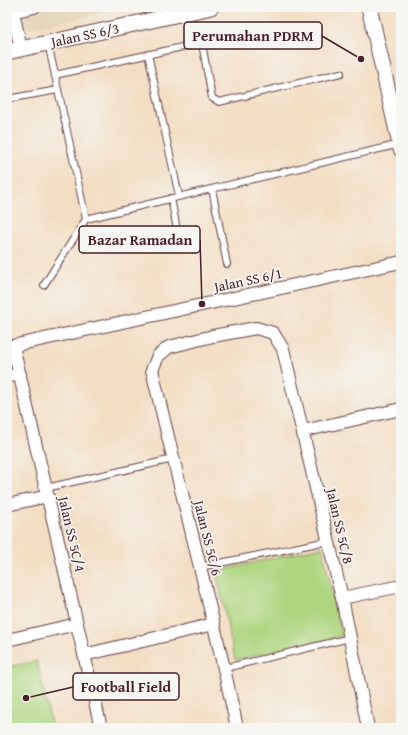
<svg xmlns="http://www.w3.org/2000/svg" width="408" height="735" viewBox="0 0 408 735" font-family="'Gentium Book Plus',serif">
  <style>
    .built { fill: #e3d2b4 }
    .green { fill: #aed680; stroke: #7c7a56 }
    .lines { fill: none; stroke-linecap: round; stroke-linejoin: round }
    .service-casing { stroke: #633c42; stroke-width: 8 }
    .minor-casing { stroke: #633c42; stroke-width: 14 }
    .tertiary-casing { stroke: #633c42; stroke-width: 17 }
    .service { stroke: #fff; stroke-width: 6 }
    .minor { stroke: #fff; stroke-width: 12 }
    .tertiary { stroke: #fff; stroke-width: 15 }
    .labels { text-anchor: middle; stroke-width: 3.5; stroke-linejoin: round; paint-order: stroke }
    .street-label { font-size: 14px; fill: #4a1f2b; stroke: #f6f6f2 }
    .leader { fill: none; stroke: #4a1f2b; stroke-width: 1.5 }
    .callout-dot { fill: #4a1f2b; stroke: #f6f6f2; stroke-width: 1.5 }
    .callout { fill: #f6f6f2; stroke: #4a1f2b; stroke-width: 1.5 }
    .callout-label { font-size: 15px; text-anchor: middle; font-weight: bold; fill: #4a1f2b }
  </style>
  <rect width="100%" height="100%" fill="#f6f6f2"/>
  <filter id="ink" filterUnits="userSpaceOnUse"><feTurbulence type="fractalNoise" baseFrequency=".025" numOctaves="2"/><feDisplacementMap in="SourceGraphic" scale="8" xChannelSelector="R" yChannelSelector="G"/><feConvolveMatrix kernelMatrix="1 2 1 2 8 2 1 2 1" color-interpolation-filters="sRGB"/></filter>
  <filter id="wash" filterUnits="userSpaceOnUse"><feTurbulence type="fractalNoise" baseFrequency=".012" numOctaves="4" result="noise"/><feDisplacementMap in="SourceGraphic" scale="16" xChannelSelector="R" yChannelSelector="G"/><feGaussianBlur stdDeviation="0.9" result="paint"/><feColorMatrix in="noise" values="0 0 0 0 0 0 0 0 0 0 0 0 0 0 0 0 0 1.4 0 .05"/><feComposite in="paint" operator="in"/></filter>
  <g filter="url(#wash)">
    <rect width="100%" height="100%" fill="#f3dec3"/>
    <path class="built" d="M7,7H131L7,33Z"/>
    <path class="green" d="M322,547L342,636L235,660L216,571Z
      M37,661L52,728H7V667Z"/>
  </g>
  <g filter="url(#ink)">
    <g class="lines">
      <defs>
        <path id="service" d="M48,43L86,219
          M148,54L179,196
          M55,75L196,44H200L203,49L212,98L219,102L341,73
          M7,99L58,90
          M212,189L227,264
          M171,198L178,235
          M44,285L86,219L400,144
          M46,488L173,459
          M200,567L328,541
          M225,668L350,638"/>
        <path id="minor" d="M12,7L21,49
          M7,13L34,7
          M13,346L101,728
          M7,347L401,262
          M7,377L20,374
          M303,431L401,409
          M7,505L48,496
          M342,598L401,586
          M7,640L77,624
          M84,655L214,624
          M237,728C212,608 180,489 152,370L158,356L169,347L213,336L256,328L273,333L283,349L342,598L368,728"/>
        <path id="tertiary" d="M369,7L401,149
          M7,52L211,7"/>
      </defs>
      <use href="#service" class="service-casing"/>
      <use href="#minor" class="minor-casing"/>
      <use href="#tertiary" class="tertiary-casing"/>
      <use href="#service" class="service"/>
      <use href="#minor" class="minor"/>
      <use href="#tertiary" class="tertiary"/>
    </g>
  </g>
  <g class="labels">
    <g class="street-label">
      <text transform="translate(85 35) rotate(-12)" y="5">Jalan SS 6/3</text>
      <text transform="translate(248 280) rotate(-12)" y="5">Jalan SS 6/1</text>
      <text transform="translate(340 526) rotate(77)" y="5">Jalan SS 5C/8</text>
      <text transform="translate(72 534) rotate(77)" y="5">Jalan SS 5C/4</text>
      <text transform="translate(208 538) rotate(76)" y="5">Jalan SS 5C/6</text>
    </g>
  </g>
  <path class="leader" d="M361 59L322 36M202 304L200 240M26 698L73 687"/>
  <g class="callout-dot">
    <circle cx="361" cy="59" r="4"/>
    <circle cx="202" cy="304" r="4"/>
    <circle cx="26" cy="698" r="4"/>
  </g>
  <g class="callout">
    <rect x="184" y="22" width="138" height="27" rx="4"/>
    <rect x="79" y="226" width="121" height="27" rx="4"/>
    <rect x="73" y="673" width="106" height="27" rx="4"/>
  </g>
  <g class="callout-label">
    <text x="253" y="41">Perumahan PDRM</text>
    <text x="140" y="245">Bazar Ramadan</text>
    <text x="126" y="692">Football Field</text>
  </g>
  <rect width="408" height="735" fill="none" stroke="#f6f6f2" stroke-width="24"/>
</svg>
